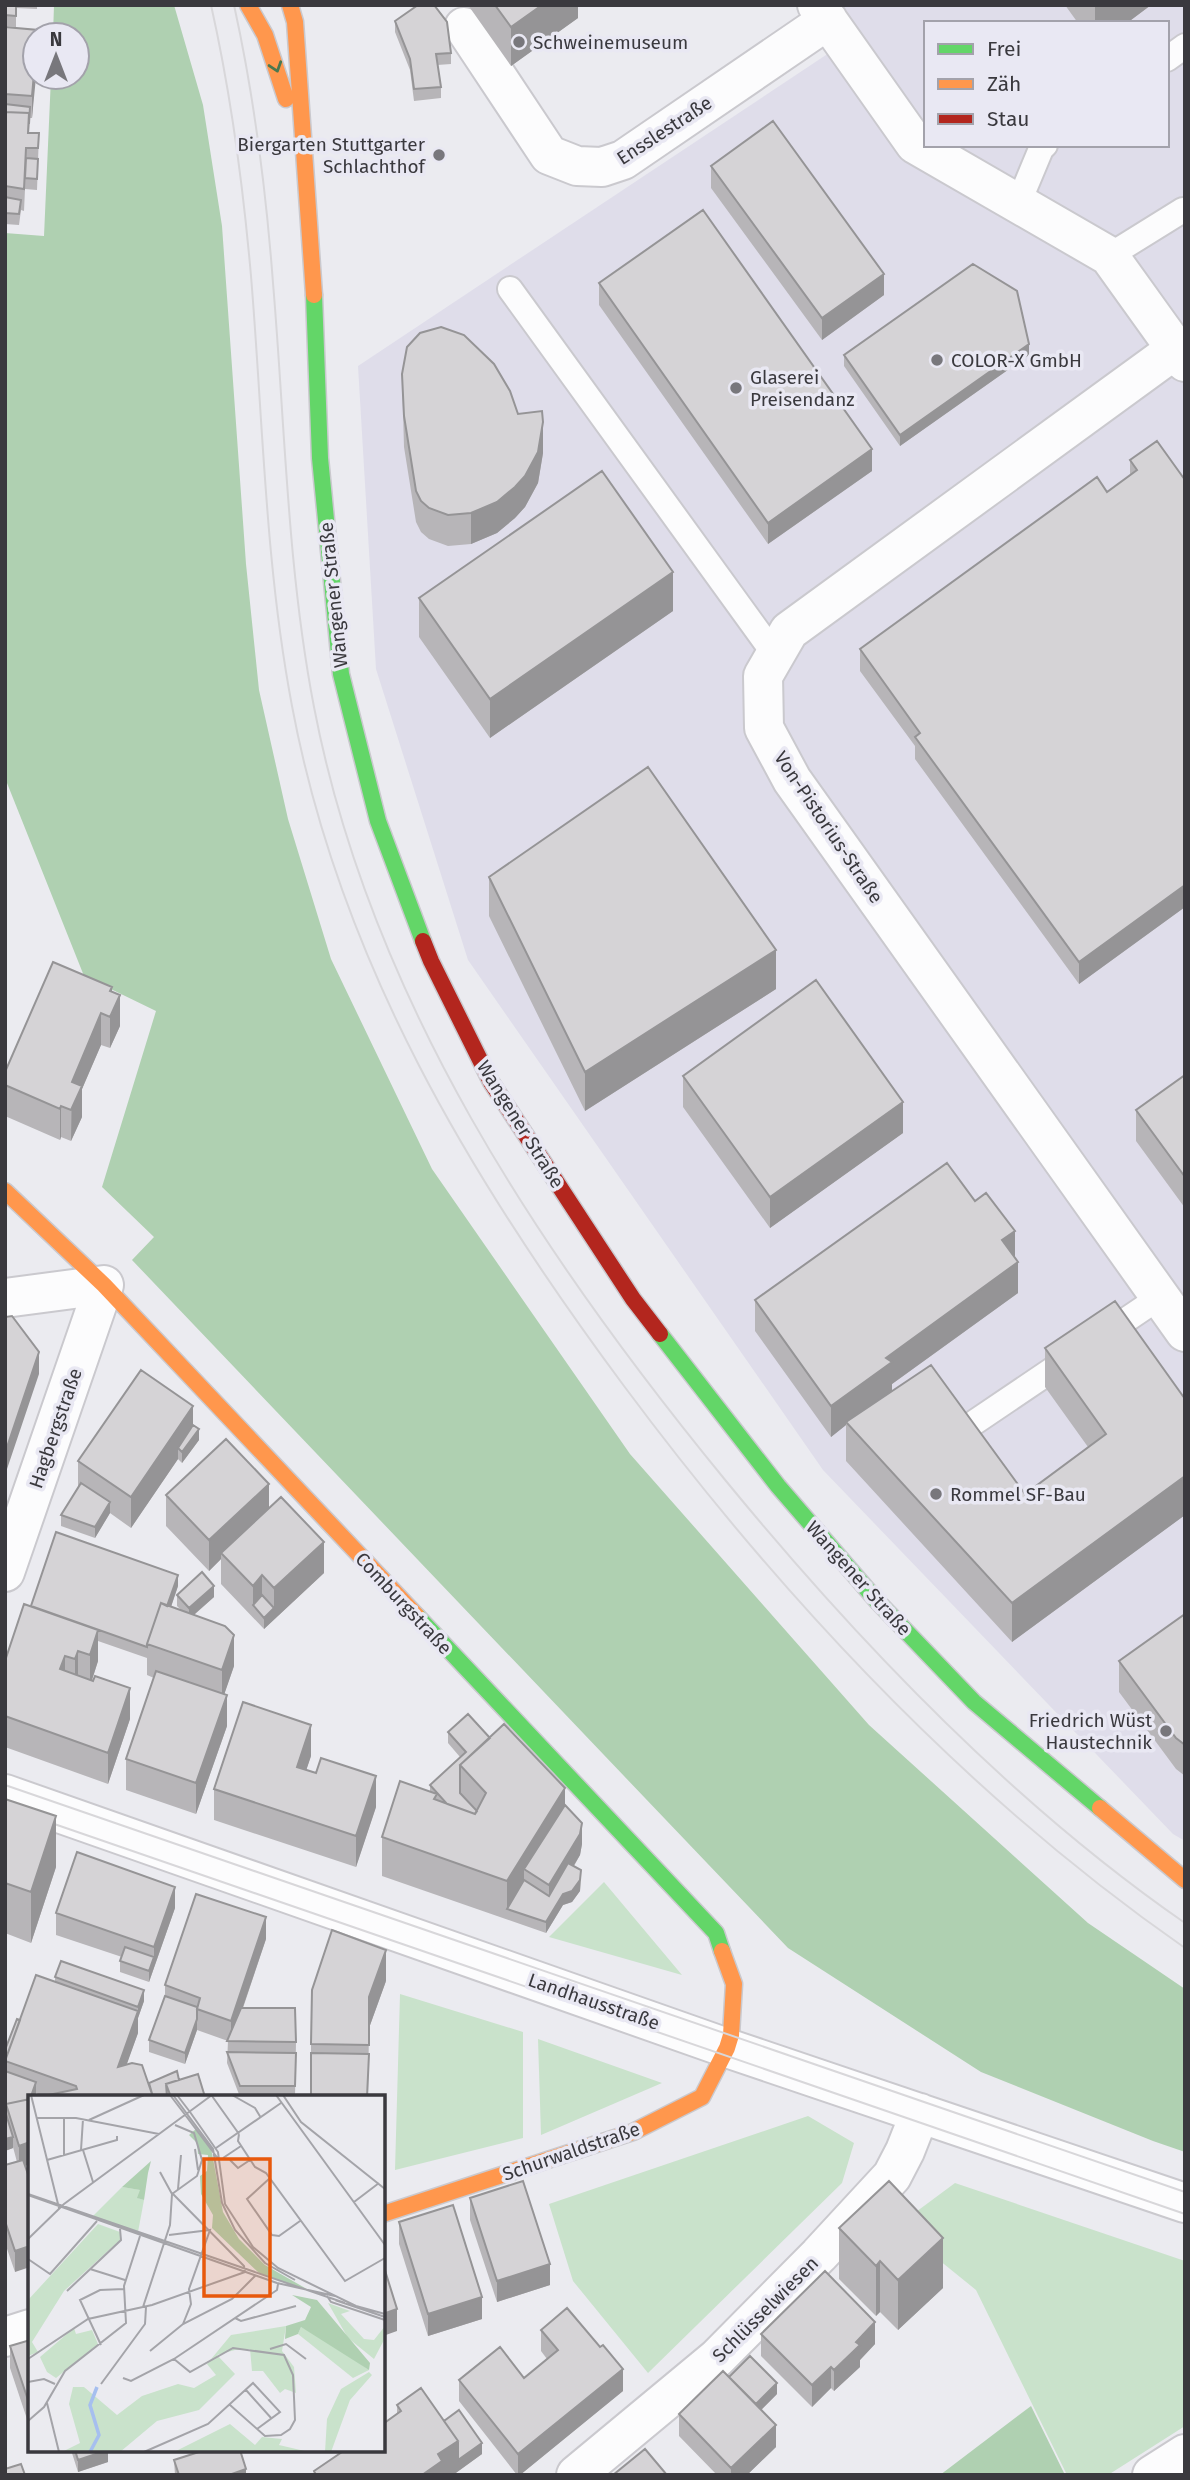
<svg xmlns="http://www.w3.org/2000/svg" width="1190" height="2480" viewBox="0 0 1190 2480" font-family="'Fira Sans',sans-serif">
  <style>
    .built { fill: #dfddea; fill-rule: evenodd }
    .green { fill: #c9e2cb }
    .forest { fill: #afd0b1 }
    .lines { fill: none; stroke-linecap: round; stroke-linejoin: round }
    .lane-casing { stroke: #cac9ce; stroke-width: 28 }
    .street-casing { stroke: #cac9ce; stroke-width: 42 }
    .fast-casing { stroke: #cac9ce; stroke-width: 19 }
    .slow-casing { stroke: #cac9ce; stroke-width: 19 }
    .jam-casing { stroke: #cac9ce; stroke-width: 19 }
    .lane { stroke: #fcfcfd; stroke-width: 24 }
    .street { stroke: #fcfcfd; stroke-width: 38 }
    .fast { stroke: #63d668; stroke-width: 16 }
    .slow { stroke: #ff974d; stroke-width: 16 }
    .jam { stroke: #b3261e; stroke-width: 16 }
    .tram { stroke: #d8d7da; stroke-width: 2 }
    .wall { fill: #b7b5b8 }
    .shaded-wall { fill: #959496 }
    .building { fill: #d5d3d6; stroke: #959496; stroke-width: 2 }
    .oneway { stroke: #4a784f }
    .poi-dot { fill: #78777c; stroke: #e9e8f3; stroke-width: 2.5 }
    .labels { text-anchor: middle; stroke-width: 7; stroke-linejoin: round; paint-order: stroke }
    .poi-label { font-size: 19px; fill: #3a393e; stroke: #e9e8f3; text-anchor: start }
    .street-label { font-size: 19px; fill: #3a393e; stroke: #e9e8f3 }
    .inset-river { fill: none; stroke: #a6bfef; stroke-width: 3.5 }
    .inset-road { fill: none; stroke: #a4a4a9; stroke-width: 2 }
    .view { fill: #e8590c; fill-opacity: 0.15; stroke: #e8590c; stroke-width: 3.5 }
    .inset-edge { fill: none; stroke: #3a393e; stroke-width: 3.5 }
  </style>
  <rect width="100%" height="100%" fill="#ebebf0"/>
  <path class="built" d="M800,5H1185V1841L1173,1834L823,1470L468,960L376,669L358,366L832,51ZM926,23H1167V145H926Z"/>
  <path class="green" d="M604,1882L682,1975L549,1937Z
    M400,1994L523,2032V2138L395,2170Z
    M538,2039L662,2083L541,2135Z
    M808,2116L854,2143L842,2183L648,2373L573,2281L549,2204Z
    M955,2183L1185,2261V2426L1108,2475H1067L976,2290L897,2226Z"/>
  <path class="forest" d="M54,5H174L203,105L222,226L246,564L259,690L288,819L331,959L432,1169L630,1454L869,1725L1088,1923L1185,1989V2152L1153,2141L981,2072L788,1948L132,1260L154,1237L102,1187L156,1011L84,976L5,778V233L44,236L51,77H77V35H53Z
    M1031,2406L1065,2475H940Z"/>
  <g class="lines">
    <defs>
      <path id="lane" d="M1167,59L1185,46
        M1018,204L1041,149L1045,145
        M1109,256L1183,210
        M510,289L775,655
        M975,1422L1160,1297"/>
      <path id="street" d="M817,5L915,144L1109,256L1185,362
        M464,27L549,155L577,166L602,167L623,160L828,20
        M1176,349L789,631L763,676L764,728L792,780L1185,1332
        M5,1298L104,1285L5,1572
        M5,1794L727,2048L1185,2203
        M5,2337L30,2329
        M576,2475L717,2358L819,2255L892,2176L905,2151L920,2113
        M1152,2475L1185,2454"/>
      <path id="fast" d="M314,295L320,458L341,674L378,821L423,941
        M660,1334L778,1486L877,1601L974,1702L1100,1808
        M417,1616L716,1933L722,1951"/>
      <path id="slow" d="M248,5L265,35L286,99
        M290,5L295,22L314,295
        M5,1191L104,1285L417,1616
        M1100,1808L1185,1880
        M383,2214L633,2132L702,2097L727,2048L731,2035L734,1984L722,1951"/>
      <path id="jam" d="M423,941L431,961L491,1082L633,1299L660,1334"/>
    </defs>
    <use href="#lane" class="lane-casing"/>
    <use href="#street" class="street-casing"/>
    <use href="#fast" class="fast-casing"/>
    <use href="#slow" class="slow-casing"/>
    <use href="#jam" class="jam-casing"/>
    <use href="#lane" class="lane"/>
    <use href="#street" class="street"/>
    <use href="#fast" class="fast"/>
    <use href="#slow" class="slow"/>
    <use href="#jam" class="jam"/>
    <path class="tram" d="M211,5C231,94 243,185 251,276C263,420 265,564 292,706C340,962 471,1180 624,1386C781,1597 968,1797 1185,1948
      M234,5C254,96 266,190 273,283C285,424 287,567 314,707C370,999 540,1254 726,1481C858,1642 1013,1804 1185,1923
      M5,1785L1185,2192
      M5,1807L1185,2214"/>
  </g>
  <path class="wall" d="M5,5H37V9L16,8V27L5,26Z
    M468,5H578V18L511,66Z
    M1065,5H1151L1127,23H1078Z
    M395,21L451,53V64L437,65L441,87V98L414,101L410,70L395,32Z
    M5,27L38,30L32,118H30L29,133H39L37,190L25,189L24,211L21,210L19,225L5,224Z
    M711,166L884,295L822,340L711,188Z
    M599,283L872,471L768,544L599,305Z
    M844,355H1029L900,446L844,366Z
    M402,374L518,414L543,453L538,483L525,507L515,518L497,533L471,544L448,546L429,539L421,532L416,522L404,447Z
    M1130,460L1185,480V907L1079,984L915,759V746L860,671V649L1107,492L1130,475Z
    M419,598L673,611L490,738L419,637Z
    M489,877L776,989L585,1111L489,916Z
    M112,991L120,1026L110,1048L101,1045L82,1089V1117L71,1141L61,1137L60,1140L5,1116V1072Z
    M1185,1075V1208L1136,1141V1110Z
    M683,1076L903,1133L770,1228L683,1107Z
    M1015,1257L1018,1293L892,1384V1391L1025,1494L1088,1447L1045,1387V1348L1185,1399V1515L1012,1642L846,1461V1425L831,1437L755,1331V1300Z
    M193,1425L199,1440L182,1463L178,1459L131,1528L110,1513L95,1538L61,1526V1515L78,1487V1461Z
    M166,1495L269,1508L324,1573L264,1629L221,1584V1559L209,1571L166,1526Z
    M178,1586L171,1607L181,1610L177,1606V1595L214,1597L194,1615L234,1666L224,1694L227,1726L196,1814L126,1790V1759L154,1678L147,1675V1658L98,1641V1661L92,1680L130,1719L108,1784L5,1747V1661L31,1606Z
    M1185,1614V1776L1176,1769L1119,1692V1661Z
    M448,1732L490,1738L565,1805L582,1844L580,1855L574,1866L581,1881L580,1891L572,1902L563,1905L546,1933L382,1876V1837L430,1791V1785L460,1757L448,1743Z
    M311,1756L306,1770L376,1807L356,1867L214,1820V1789Z
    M5,1799L56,1867L31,1943L5,1933Z
    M175,1908L149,1982L120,1972V1961L122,1957L56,1935V1913Z
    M266,1939L243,2008L296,2042L295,2097H240L227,2063L228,2041L197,2030L185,2064L149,2052V2040L165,1996V1985Z
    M55,1977L144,2001L138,2018V2033L126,2065L149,2083L179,2080L205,2097H39L43,2096L36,2093L34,2097H30V2164L25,2166L15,2272L5,2243V2165L17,2162L13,2147V2148L5,2151V2050L20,2020L55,1981Z
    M386,1981L369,2028L368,2097H311V2044Z
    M470,2198L550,2285L497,2302L470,2220Z
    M399,2222L482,2319L428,2336L399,2244Z
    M839,2228L943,2288L898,2330L880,2312L876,2316L839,2279Z
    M541,2330L600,2347L623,2391L520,2475H517L459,2401V2380L524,2378L547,2359L541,2351Z
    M761,2334L875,2344L860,2360V2367L834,2391L831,2388L812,2407L761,2356Z
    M30,2340V2428L10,2368V2346Z
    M777,2394L761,2410L776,2447L747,2475H717L679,2436V2414Z
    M397,2405L444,2421L482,2454L453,2475H314V2471L397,2414Z
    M71,2450H108V2462L78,2472Z
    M174,2460L246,2475H175Z"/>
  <path class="shaded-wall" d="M542,5H578V18L511,66V27Z
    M1097,5H1151L1127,23H1095V7Z
    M35,62L36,77L32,118V96Z
    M884,274V295L822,340V318Z
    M1029,344V355L900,446V435Z
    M543,422V453L538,483L525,507L515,518L497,533L471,544V513Z
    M872,449V471L768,544V523Z
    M673,572V611L490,738V699Z
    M1185,885V907L1079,984V962Z
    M776,950V989L585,1111V1072Z
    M112,987V1014L120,995V1026L110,1048V991Z
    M101,1013V1045L82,1089V1117L71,1141L72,1082Z
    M903,1102V1133L770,1228V1197Z
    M61,1106V1137L60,1140V1109Z
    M1015,1231V1262L1002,1240Z
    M1018,1262V1293L892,1384V1393L846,1422V1425L831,1437V1406L886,1358Z
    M39,1352V1374L5,1475V1453Z
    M193,1406V1436L199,1429V1440L182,1463V1452L178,1448V1459L131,1528V1497Z
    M1185,1476V1515L1012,1642V1603Z
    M269,1484V1515L221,1553V1559L209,1571V1540Z
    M110,1502V1513L95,1538V1527Z
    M324,1542V1573L264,1629V1618L274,1608V1588Z
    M178,1575V1586L157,1648L153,1646Z
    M262,1575V1606L253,1605V1586Z
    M214,1586V1597L189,1619V1608Z
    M98,1630V1661L90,1686V1655Z
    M234,1635V1666L222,1701V1670Z
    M78,1651V1682L75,1690V1659Z
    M65,1656V1687L60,1669Z
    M130,1688V1719L108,1784V1753Z
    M227,1695V1726L196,1814V1783Z
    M311,1725V1756L297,1798V1767Z
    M376,1776V1807L356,1867V1836Z
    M565,1788V1827L524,1869V1891L507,1909V1881Z
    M56,1816V1867L31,1943V1892Z
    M582,1823V1844L580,1855L549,1907V1885Z
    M581,1870L580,1891L572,1902L563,1905L546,1933V1922L563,1894Z
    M175,1887V1908L149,1982V1971L154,1957V1947Z
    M266,1917V1939L231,2042V2021Z
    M386,1950V1981L369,2028V1997Z
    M144,1990V2001L138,2018V2033L118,2089V2067L138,2011V2007Z
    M197,2019V2030L185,2064V2053Z
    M36,2082V2093L34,2097H30Z
    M13,2137V2148L5,2151V2139Z
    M30,2142V2164L19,2168V2146Z
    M943,2238V2288L898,2330V2280Z
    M30,2246V2267L15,2272V2251Z
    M880,2261V2312L876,2316V2266Z
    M550,2264V2285L497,2302V2281Z
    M482,2297V2319L428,2336V2314Z
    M397,2309V2331L383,2336V2314Z
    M875,2322V2344L860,2360V2367L834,2391V2370L856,2342Z
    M831,2367V2388L812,2407V2385Z
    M623,2369V2391L520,2475H518V2454Z
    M777,2383V2394L750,2421V2410Z
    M776,2425V2447L747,2475H731V2468Z
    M458,2441L482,2443V2454L453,2475H422L438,2454Z
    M108,2450V2462L78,2472V2460Z
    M246,2469V2475H229Z"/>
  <path class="building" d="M5,5H16V16L5,15Z
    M418,5H434L447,22L451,53L436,54L441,87L414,89L410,59L395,21Z
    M495,5H542L511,27Z
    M5,27L38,30L37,35H35V62L32,96L5,94Z
    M5,104L30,107L29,124V113L5,112Z
    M5,112L29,113L28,133H39L38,148H26L24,189L5,186Z
    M773,121L884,274L822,318L711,166Z
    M26,158L38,159L37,179L25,178Z
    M5,197L21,200L19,214L5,213Z
    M703,210L872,449L768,523L599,283Z
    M973,264L1017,291L1029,344L900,435L844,355Z
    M441,327L464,335L494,364L510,391L518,414L542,411L543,422L538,452L525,476L515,487L497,502L471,513L448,515L429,508L421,501L416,491L404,416L402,374L407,347L420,333Z
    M1157,441L1185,480V885L1079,962L915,737L920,733L860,649L1097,477L1107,492L1137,470L1130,460Z
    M602,471L673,572L490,699L419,598Z
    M648,767L776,950L585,1072L489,877Z
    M53,962L112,987L110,991L120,995L110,1017L101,1013L72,1082L82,1086L71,1110L61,1106L60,1109L5,1085V1072Z
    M816,980L903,1102L770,1197L683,1076Z
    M1185,1075V1177L1136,1110Z
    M947,1163L975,1201L986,1193L1015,1231L1002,1240L1018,1262L886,1358L892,1362L831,1406L755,1300Z
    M1115,1301L1185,1399V1476L1012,1603L846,1422L931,1365L1025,1494L1106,1434L1045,1348Z
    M12,1316L39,1352L5,1453V1317Z
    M141,1370L193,1406L131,1497L78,1461Z
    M193,1425L199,1429L182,1452L178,1448Z
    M226,1439L269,1484L209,1540L166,1495Z
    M81,1483L110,1502L95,1527L61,1515Z
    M281,1497L324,1542L274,1588L262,1575L253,1586L221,1553Z
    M56,1532L178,1575L167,1606L161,1603L147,1644V1647L31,1606Z
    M202,1572L214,1586L189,1608L177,1595Z
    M262,1595L274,1608L264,1618L253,1605Z
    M161,1603L225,1626L234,1635L222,1670L147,1644Z
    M24,1604L98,1630L90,1655L78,1651L75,1659L65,1656L60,1669L93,1681L95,1676L130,1688L108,1753L5,1716V1661Z
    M1185,1614V1745L1176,1738L1119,1661Z
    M156,1671L227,1695L196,1783L126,1759Z
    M243,1702L311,1725L297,1767L316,1773L321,1758L376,1776L356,1836L214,1789Z
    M468,1714L490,1738L460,1765V1793L477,1811L475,1814L447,1804L430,1785L466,1752L448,1732Z
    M504,1724L565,1788L507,1881L382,1837L400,1781L437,1794L434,1799L475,1814L486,1793L460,1765Z
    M5,1799L56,1816L31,1892L5,1883Z
    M565,1805L582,1823L580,1834L549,1885L524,1869Z
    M77,1852L175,1887L154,1947L56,1913Z
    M568,1863L581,1870L580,1880L572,1891L563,1894L546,1922L507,1909L524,1880L549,1896Z
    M196,1894L266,1917L231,2021L197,2009L200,1998L165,1985Z
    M332,1930L386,1950L369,1997V2045L311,2044L312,1990Z
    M125,1947L154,1957L149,1971L120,1961Z
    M61,1961L144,1990L138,2007L55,1977Z
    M36,1975L138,2011L118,2067L132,2063L142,2065L153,2097H39L77,2089L76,2086L5,2061Z
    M165,1996L197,2007V2019L185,2053L149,2040Z
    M241,2008H295L296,2042L227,2041Z
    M17,2019L20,2020L5,2061V2050Z
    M227,2052L296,2053L295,2086H240Z
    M311,2053L369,2054L367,2097H311Z
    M5,2071L36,2082L30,2099L6,2104V2110L5,2109Z
    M177,2071L179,2080L166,2084L167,2097H153L149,2083Z
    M198,2074L205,2097H171L166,2084Z
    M30,2099V2142L19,2146L6,2104Z
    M6,2114L13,2137L5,2139V2115Z
    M23,2160L30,2180V2246L15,2251L5,2221V2165Z
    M523,2181L550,2264L497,2281L470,2198Z
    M889,2181L943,2238L898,2280L880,2261L876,2266L839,2228Z
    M453,2205L482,2297L428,2314L399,2222Z
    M383,2264L397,2309L383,2314Z
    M825,2271L875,2322L856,2342L860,2345L834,2370L831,2367L812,2385L761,2334Z
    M567,2308L600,2347L603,2345L623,2369L518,2454L459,2380L500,2347L524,2378L558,2350L541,2330Z
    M30,2340V2406L10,2346Z
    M750,2356L777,2383L756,2404L729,2377Z
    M723,2371L776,2425L731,2468L679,2414Z
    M421,2388L458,2441L438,2454L442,2461L422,2475H316L314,2471L345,2450H383V2424L401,2411L397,2405Z
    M459,2410L482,2443L458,2460V2441L444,2421Z
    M645,2449L667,2475H613Z
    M75,2450H108L78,2460Z
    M205,2450H240L246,2469L229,2475H179L174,2460Z
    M21,2464L25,2475H5V2469Z"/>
  <defs><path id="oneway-chevron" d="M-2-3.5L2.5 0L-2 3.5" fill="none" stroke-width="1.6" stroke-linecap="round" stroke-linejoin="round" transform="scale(1.75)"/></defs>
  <use class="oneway" href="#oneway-chevron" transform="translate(276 67) rotate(72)"/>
  <g class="poi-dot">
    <circle cx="519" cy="42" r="7"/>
    <circle cx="439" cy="155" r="7"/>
    <circle cx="937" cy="360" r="7"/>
    <circle cx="736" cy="388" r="7"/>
    <circle cx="936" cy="1494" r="7"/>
    <circle cx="1166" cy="1731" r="7"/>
  </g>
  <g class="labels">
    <g class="poi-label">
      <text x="533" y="49">Schweinemuseum</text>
      <text x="425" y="151" text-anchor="end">Biergarten Stuttgarter<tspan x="425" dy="22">Schlachthof</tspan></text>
      <text x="951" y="367">COLOR-X GmbH</text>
      <text x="750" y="384">Glaserei<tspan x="750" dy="22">Preisendanz</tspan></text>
      <text x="950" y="1501">Rommel SF-Bau</text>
      <text x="1152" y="1727" text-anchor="end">Friedrich Wüst<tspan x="1152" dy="22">Haustechnik</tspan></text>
    </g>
    <g class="street-label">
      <text transform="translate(664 130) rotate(-33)" y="7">Ensslestraße</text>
      <text transform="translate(333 595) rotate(-96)" y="7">Wangener Straße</text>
      <text transform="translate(829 827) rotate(56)" y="7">Von-Pistorius-Straße</text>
      <text transform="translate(521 1124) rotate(58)" y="7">Wangener Straße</text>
      <text transform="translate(55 1428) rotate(-71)" y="7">Hagbergstraße</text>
      <text transform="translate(859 1578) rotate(48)" y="7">Wangener Straße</text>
      <text transform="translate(404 1603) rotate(47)" y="7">Comburgstraße</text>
      <text transform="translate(594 2001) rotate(19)" y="7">Landhausstraße</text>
      <text transform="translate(571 2151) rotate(-19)" y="7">Schurwaldstraße</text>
      <text transform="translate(765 2309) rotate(-45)" y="7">Schlüsselwiesen</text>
    </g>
  </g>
  <g transform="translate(28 2095)">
    <rect width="357" height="357" fill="#ebebf0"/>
    <path d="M94,92L113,95L110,103L116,105L110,137L65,121ZM70,129L92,137V145L36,196L4,247L10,257L0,261V205ZM300,208L322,216L313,219L336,244L346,245L357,231V243L346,264L320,243ZM258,231L254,256L266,272L268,298L257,294L252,298L235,276H224L222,254L207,255L189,260L207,279L171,315L129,326L92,357H34L52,348L41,309L45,292H56L89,320L114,301L150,289L166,293L188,280L179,269L203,240ZM273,232L299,245L341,275L325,283L270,239ZM46,233L48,239L64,235L70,249L28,283L19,277L12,262ZM341,277L344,280L322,305L303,357H297L299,324L313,294ZM202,329L227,350L234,342L254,344L251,350L281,357H146Z" fill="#c9e2cb"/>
    <path d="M168,34L183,53L195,117L211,144L237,170L284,197L231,178L184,133L185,120L173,99L172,81L179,76L180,60L170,59L169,48L161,40ZM123,66L120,78L116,105L109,103L112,95L94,92ZM264,200L289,205L342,268L341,275L273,232L270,239L257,244L258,231L277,225L283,212Z" fill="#afd0b1"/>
    <path class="inset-river" d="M62,357L71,340L62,310L69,292"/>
    <path class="inset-road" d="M3,0L31,113M142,0L158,21M145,0L185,54L194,108L207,135L237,168L267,185M149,0L162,17M204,0L227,13L233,23M248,0L357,150M255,0L273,27L357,94M184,1L211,39M162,17L190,57L197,109L225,152L250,173L328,211L357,219M158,21L191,65M36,22V60M9,23H48L131,39M61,25L116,0M211,39L210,46L227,72L238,78L317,186L357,163M188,53L253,8M167,54L170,75M53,55L55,24M55,55L65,87M195,63L213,51M19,65L89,45V41M202,65L210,73L222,65M242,83L219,104L244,140L251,141L272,126M150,94L153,60M0,99L317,208M144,99L169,81L174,65L166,38L147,30M145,99L216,171L217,177M0,100L249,188L307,201M326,107L351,88M141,140L182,135L161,194L163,209L155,229M0,144L36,109L184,0M0,164L22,179L69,126M62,174L97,185M39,196L93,145L92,134M299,201L303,207L357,225M307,205L357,222M115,212L142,130L144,99L132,77M207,223L213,226L268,211M73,250L52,205L72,195L96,194M242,254L258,249L278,264M122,256L155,229L204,204L227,181M0,264L60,224L124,210L217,177M146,264L162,277L205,253L256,260L265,280L267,325L262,334L253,340L237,341L202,310M95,283L103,286L146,264L249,195L250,189M0,287L16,284L27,289M73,289L117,229L118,212M218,295L244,324M19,308L31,357M0,326L16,312L37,276L98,228L96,191L112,141M116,357L180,329L225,288L252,317L229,334"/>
    <path class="view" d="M176,64H242V201H176Z"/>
    <rect width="357" height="357" class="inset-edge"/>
  </g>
  <rect width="1190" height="2480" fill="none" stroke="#3a393e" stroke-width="14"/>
  <rect x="924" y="21" width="245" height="126" fill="#e9e8f3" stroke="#a3a2ab" stroke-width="2"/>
  <rect x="938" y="44" width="35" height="10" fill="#63d668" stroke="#a3a2ab" stroke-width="2"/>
  <text x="987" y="56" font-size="21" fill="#3a393e">Frei</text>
  <rect x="938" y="79" width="35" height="10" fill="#ff974d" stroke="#a3a2ab" stroke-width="2"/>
  <text x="987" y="91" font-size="21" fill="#3a393e">Zäh</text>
  <rect x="938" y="114" width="35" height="10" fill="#b3261e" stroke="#a3a2ab" stroke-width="2"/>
  <text x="987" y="126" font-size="21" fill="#3a393e">Stau</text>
  <g transform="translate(56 56)"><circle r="33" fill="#e9e8f3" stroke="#a3a2ab" stroke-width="2"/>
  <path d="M0-5L12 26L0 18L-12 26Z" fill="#78777c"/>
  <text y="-10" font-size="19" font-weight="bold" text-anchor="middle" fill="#3a393e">N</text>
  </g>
</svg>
